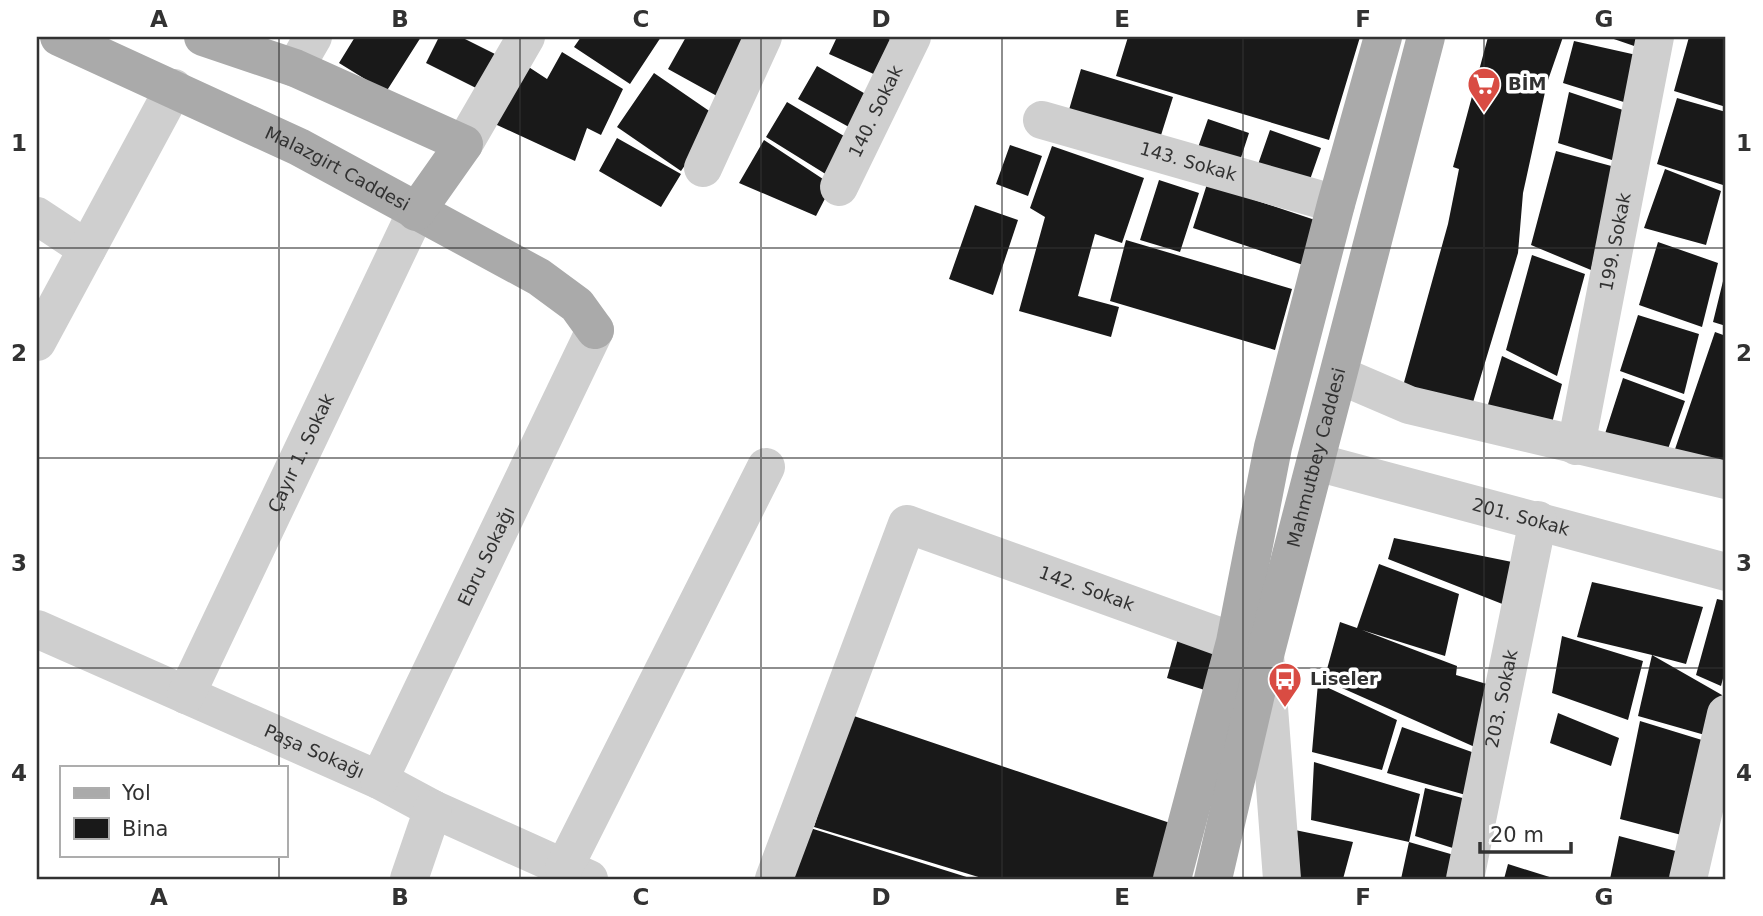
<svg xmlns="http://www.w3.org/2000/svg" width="1763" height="916" viewBox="0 0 1763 916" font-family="'DejaVu Sans',sans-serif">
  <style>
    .building { fill: #191919 }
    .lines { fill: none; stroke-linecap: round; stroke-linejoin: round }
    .minor { stroke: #cfcfcf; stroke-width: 38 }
    .major { stroke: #aaa; stroke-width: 38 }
    .grid { fill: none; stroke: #323232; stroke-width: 2; stroke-opacity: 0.55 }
    .labels { text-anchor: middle; stroke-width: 7; stroke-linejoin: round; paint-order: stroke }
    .poi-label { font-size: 18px; font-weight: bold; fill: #323232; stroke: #fff; text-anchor: start }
    .street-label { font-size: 18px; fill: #323232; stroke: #fff }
    .neatline { fill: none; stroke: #323232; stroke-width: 2.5 }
    .grid-label { font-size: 23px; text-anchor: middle; font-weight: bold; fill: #323232 }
  </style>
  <rect width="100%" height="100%" fill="#fff"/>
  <path class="building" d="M355,37H421L386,92L339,63Z
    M439,37H461L505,59L488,94L426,63Z
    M581,37H661L630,84L574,47Z
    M686,37H761L726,101L668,69Z
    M837,37H884L902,45L887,80L829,54Z
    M1128,37H1360L1329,140L1116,76Z
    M1488,37H1563L1547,83L1523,193L1518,253L1471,409L1403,386L1448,224L1459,169L1453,167Z
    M1608,37H1642L1640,48Z
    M1689,37H1726V107L1674,91Z
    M1574,41L1641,56L1630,104L1563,83Z
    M562,52L623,89L601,135L587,128L575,161L484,119L518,60L547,79Z
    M817,66L876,100L858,132L798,99Z
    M1081,69L1173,97L1157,148L1066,120Z
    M654,73L718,117L681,171L617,127Z
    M1569,92L1626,111L1615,161L1558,143Z
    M1677,98L1726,112V174L1723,185L1657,164Z
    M787,102L854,142L832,178L766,137Z
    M1208,119L1249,133L1236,173L1195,156Z
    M1270,130L1321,148L1305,194L1255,173Z
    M617,138L681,174L661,207L599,171Z
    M764,140L832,185L816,216L739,183Z
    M1010,145L1042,156L1028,196L996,184Z
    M1052,146L1144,178L1122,243L1095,234L1078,296L1119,307L1111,337L1019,311L1045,217L1030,208Z
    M1556,151L1615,167L1591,270L1531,245Z
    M1665,169L1721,191L1706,245L1644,228Z
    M1159,180L1199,193L1180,252L1140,240Z
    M1207,184L1327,224L1312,268L1193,228Z
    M975,205L1018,220L993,295L949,279Z
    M1126,240L1292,289L1275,350L1110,301Z
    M1658,242L1718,263L1702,327L1639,305Z
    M1532,255L1585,274L1557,376L1506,350Z
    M1725,273L1726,274V326L1713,322Z
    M1638,315L1699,334L1684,394L1620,371Z
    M1715,332L1726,336V476L1673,455Z
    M1502,356L1562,384L1549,435L1487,408Z
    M1623,378L1685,401L1663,463L1602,443Z
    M1394,538L1517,563L1510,607L1388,559Z
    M1379,564L1459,594L1445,656L1362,630L1457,666L1456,675L1497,687L1486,752L1324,680L1340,622L1357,628Z
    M1592,582L1703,607L1686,664L1652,655L1722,695L1712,737L1638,716L1652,655L1577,637Z
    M1717,599L1726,601V667L1721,686L1696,675Z
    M1179,635L1226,650L1214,693L1167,678Z
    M1562,636L1643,661L1628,720L1552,693Z
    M1318,683L1397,720L1382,770L1312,752Z
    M1558,713L1619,738L1611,766L1550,743Z
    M848,714L1170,823L1153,879H985L814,827Z
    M1640,721L1715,744L1693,838L1620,819Z
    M1402,727L1483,756L1473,797L1387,773Z
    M1314,762L1420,794L1409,842L1461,857L1456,879H1401L1409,842L1311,820Z
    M1425,788L1470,800L1459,850L1415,836Z
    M807,827L973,879H788Z
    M1295,830L1353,842L1343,879H1286Z
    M1619,836L1687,854L1682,879H1610Z
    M1508,864L1556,879H1504Z"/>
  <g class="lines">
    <g class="minor">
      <path d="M295,68L313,37"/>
      <path id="s1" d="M1042,120L1336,204"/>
      <path d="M464,144L526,37"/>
      <path d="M703,168L763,37"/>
      <path id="s2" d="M839,187L912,37"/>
      <path d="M37,216L87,249"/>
      <path d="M37,342L174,88"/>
      <path d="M1339,375L1409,405L1726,480"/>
      <path id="s3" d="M1576,446L1655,37"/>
      <path id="s4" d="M1316,462L1726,572"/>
      <path id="s5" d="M37,629L379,780L433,809L589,879"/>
      <path id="s6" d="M186,695L416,212"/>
      <path id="s7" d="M379,780L595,330"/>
      <path d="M564,868L766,467"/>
      <path d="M409,879L433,809"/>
      <path id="s8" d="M774,879L907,524L1235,642L1265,655L1282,879"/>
      <path id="s9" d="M1465,879L1538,520"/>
      <path d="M1688,879L1726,714"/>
    </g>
    <g class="major">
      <path id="s10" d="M59,37L299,147L539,277L577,305L595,330"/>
      <path d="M203,37L295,68L464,144L416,212"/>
      <path d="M1172,879L1235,642L1273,447L1336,204L1383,37"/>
      <path id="s11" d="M1213,879L1265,655L1426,37"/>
    </g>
  </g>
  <path class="grid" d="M279,37V767M520,37V879M761,37V879M1002,37V879M1243,37V879M1484,37V879M37,248H1726M37,458H1726M37,668H1726M279,855V879"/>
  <defs>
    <symbol id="supermarket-pin" viewBox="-11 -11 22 30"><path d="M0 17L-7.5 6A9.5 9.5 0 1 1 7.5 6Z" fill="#d94c43" stroke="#fff"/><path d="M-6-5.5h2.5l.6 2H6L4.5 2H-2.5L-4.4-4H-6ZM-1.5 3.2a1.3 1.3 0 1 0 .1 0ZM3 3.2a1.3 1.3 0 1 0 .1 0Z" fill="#fff"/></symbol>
    <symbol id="bus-pin" viewBox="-11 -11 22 30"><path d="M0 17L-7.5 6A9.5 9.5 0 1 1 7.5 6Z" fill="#d94c43" stroke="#fff"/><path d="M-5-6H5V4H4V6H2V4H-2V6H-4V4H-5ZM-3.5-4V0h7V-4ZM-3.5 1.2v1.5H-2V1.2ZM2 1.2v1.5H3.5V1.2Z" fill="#fff"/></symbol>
  </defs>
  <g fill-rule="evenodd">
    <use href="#supermarket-pin" x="1465" y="65" width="38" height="52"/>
    <use href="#bus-pin" x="1266" y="660" width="38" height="52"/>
  </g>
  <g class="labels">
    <g class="poi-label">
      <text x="1508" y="90">BİM</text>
      <text x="1310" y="685">Liseler</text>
    </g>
    <g class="street-label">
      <text dy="6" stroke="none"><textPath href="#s2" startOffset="84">140. Sokak</textPath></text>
      <text dy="6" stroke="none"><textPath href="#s1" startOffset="152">143. Sokak</textPath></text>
      <text dy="6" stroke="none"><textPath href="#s10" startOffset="308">Malazgirt Caddesi</textPath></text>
      <text dy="6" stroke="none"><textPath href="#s3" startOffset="208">199. Sokak</textPath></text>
      <text dy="6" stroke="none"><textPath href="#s6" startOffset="268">Çayır 1. Sokak</textPath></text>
      <text dy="6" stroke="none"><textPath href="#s11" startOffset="434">Mahmutbey Caddesi</textPath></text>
      <text dy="6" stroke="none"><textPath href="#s4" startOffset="212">201. Sokak</textPath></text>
      <text dy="6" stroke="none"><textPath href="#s7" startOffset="248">Ebru Sokağı</textPath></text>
      <text dy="6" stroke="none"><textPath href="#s8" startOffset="570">142. Sokak</textPath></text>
      <text dy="6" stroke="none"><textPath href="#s9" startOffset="184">203. Sokak</textPath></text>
      <text dy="6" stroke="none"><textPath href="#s5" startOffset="303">Paşa Sokağı</textPath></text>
    </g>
  </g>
  <rect width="1763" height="916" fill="none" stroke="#ffffff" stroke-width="77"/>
  <rect x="60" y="766" width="228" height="91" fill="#ffffff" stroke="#adadad" stroke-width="2"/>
  <rect x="74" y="788" width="35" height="10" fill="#aaaaaa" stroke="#adadad" stroke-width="2"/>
  <text x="122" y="800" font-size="21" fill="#323232">Yol</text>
  <rect x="74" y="818" width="35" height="21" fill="#191919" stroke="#adadad" stroke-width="2"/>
  <text x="122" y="836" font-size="21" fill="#323232">Bina</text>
  <path d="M1480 842v10h91v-10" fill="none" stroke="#323232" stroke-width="3.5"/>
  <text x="1490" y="842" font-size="21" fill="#323232" stroke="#ffffff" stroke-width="5" paint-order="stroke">20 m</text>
  <rect x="38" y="38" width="1686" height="840" class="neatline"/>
  <g class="grid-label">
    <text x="159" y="27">A</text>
    <text x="400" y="27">B</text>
    <text x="641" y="27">C</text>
    <text x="881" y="27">D</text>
    <text x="1122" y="27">E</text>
    <text x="1363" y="27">F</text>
    <text x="1604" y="27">G</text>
    <text x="19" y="151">1</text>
    <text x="1744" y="151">1</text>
    <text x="19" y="361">2</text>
    <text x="1744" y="361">2</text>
    <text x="19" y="571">3</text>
    <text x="1744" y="571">3</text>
    <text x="19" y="781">4</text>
    <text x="1744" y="781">4</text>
    <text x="159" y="905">A</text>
    <text x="400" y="905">B</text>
    <text x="641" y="905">C</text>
    <text x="881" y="905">D</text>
    <text x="1122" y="905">E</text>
    <text x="1363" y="905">F</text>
    <text x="1604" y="905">G</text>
  </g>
</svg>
